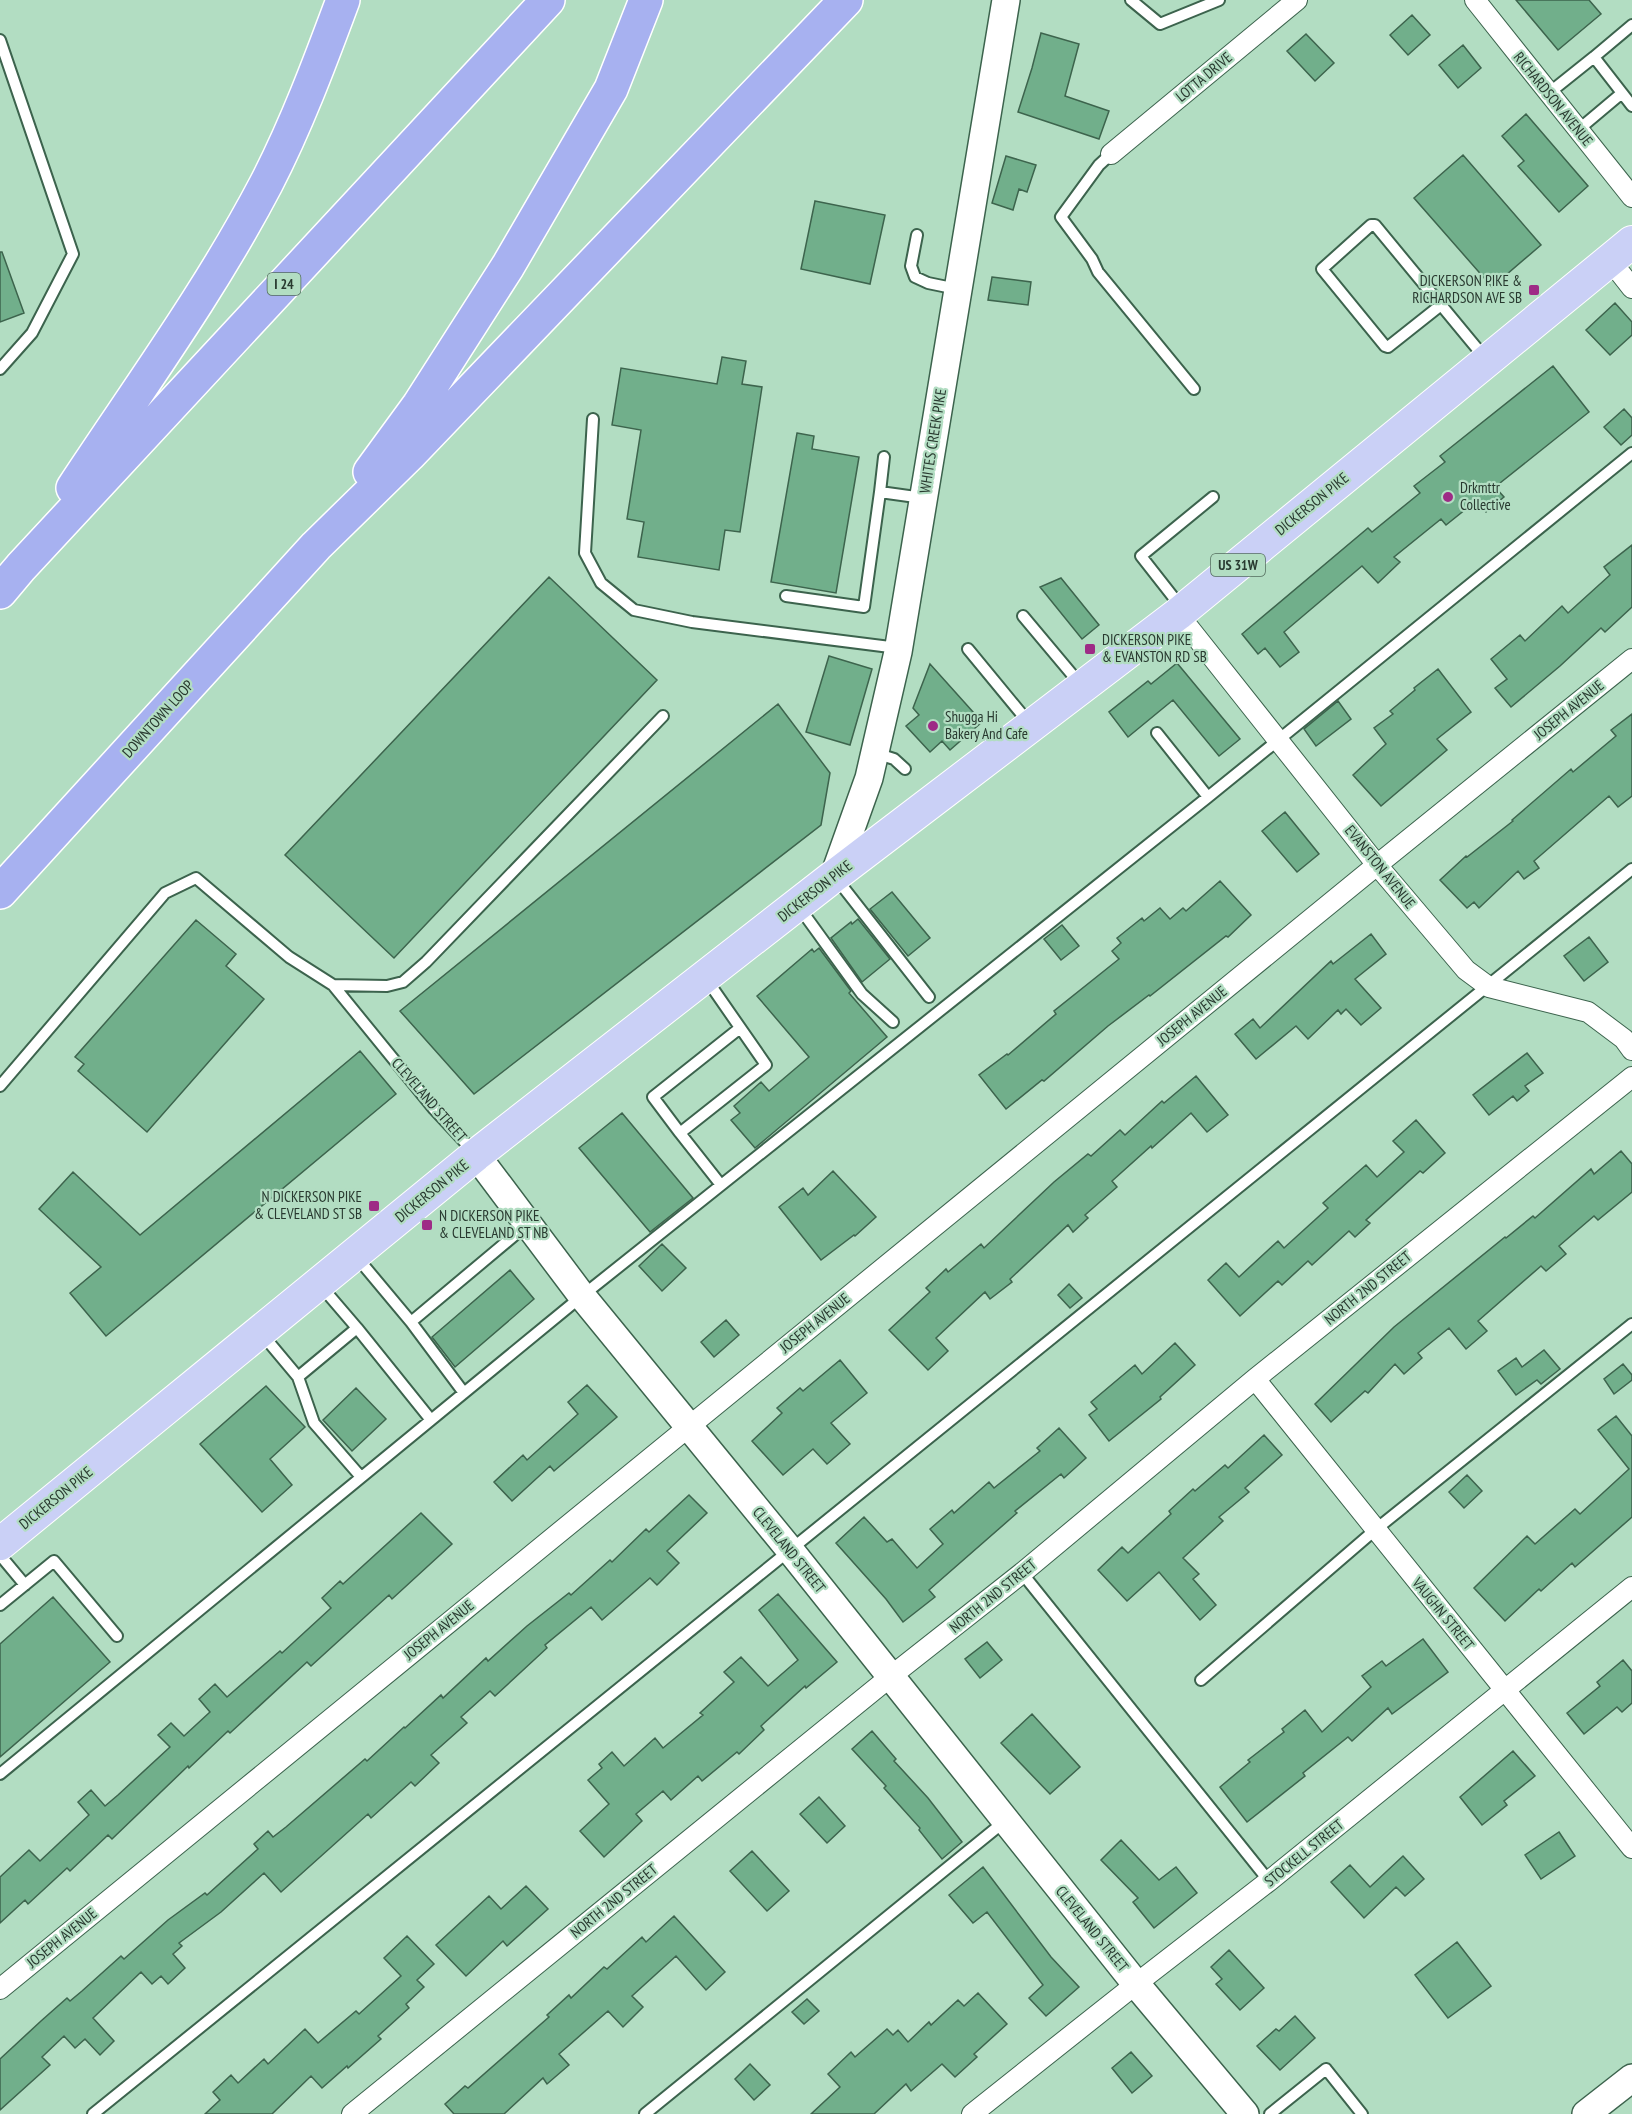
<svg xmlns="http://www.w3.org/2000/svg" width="1632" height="2114" viewBox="0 0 1632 2114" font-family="'PT Sans Narrow',sans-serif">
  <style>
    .building { fill: #71af8b; stroke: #3d644d; stroke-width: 1.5 }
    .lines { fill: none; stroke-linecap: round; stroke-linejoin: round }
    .lane-casing { stroke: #3c634d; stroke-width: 14 }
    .street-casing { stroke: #3c634d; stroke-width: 22 }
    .secondary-casing { stroke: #3c634d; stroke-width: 30 }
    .primary-casing { stroke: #fff; stroke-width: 34 }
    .highway-casing { stroke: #fff; stroke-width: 36 }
    .lane { stroke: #fff; stroke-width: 10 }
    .street { stroke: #fff; stroke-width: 20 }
    .secondary { stroke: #fff; stroke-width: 27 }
    .primary { stroke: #cad0f6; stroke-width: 32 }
    .highway { stroke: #a7b1f0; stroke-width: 33 }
    .poi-dot { fill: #9e2b86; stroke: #b2ddc2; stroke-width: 2 }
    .labels { text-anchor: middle; stroke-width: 4.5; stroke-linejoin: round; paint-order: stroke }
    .shield { fill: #b2ddc2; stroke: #526b5c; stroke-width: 1.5 }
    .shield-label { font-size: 14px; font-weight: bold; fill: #293a30 }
    .street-label { font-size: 15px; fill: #293a30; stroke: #b2ddc2 }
    .poi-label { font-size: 15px; fill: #293a30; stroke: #b2ddc2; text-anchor: start }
  </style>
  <rect width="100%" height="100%" fill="#b2ddc2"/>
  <path class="building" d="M1516,0H1589L1601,14L1558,50Z
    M1412,15L1430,35L1408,55L1390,35Z
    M1041,33L1079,44L1065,96L1109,111L1099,139L1018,112L1032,68Z
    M1306,34L1334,63L1315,81L1287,51Z
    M1463,45L1481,68L1458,88L1439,65Z
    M1526,114L1588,186L1559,212L1518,166L1524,161L1502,136Z
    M1463,155L1541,245L1492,287L1414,198Z
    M1006,156L1036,165L1027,192L1019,189L1013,210L992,203Z
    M815,201L885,215L870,284L801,269Z
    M0,252H2L24,313L0,322Z
    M992,277L1031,282L1028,305L988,300Z
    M1615,303L1632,322V335L1610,355L1586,330Z
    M722,357L746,361L742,384L762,387L740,532L725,530L719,570L638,557L644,522L627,519L641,430L612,425L621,368L717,384Z
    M1553,366L1589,412L1495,487L1504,497L1486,512L1476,501L1446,525L1441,519L1394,557L1400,562L1378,583L1362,566L1284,632L1299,652L1280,667L1265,648L1258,654L1242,634L1368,528L1372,532L1420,493L1414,486L1445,462L1440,456Z
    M1624,409L1632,418V435L1621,445L1604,427Z
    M797,433L814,436L812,449L859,457L836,593L771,582Z
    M1632,545V607L1605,632L1601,628L1560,666L1511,707L1495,688L1507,679L1491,659L1520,635L1525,641L1562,606L1568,613L1610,575L1604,567Z
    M549,577L657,680L394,958L285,855Z
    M1061,578L1099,625L1082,639L1040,587Z
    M829,656L872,669L850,745L806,732Z
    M1177,663L1240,739L1219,756L1173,700L1128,737L1109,712L1148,681L1151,684Z
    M930,664L982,722L950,750L942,741L930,752L906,726L919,715L913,708Z
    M1438,669L1471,712L1437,739L1447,750L1381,806L1353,775L1386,744L1374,728L1393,714L1390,711L1415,690L1414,688Z
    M1338,701L1351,719L1316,746L1304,729Z
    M778,704L830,773L821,825L474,1094L400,1011Z
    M1632,714V796L1618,807L1609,796L1534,861L1539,868L1524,879L1518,871L1479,908L1474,902L1467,908L1440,880L1466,856L1467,857L1513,821L1512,820L1571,769L1573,772L1616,736L1611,730Z
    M1285,812L1319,854L1297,872L1262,831Z
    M1220,881L1251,915L1228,937L1226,936L1150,996L1149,995L1108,1026L1044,1081L1042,1080L1006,1109L979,1075L1007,1054L1008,1055L1056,1014L1054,1011L1119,959L1112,951L1121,943L1117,938L1142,918L1144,921L1160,908L1170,919L1183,908L1186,911Z
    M892,892L930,938L908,956L870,909Z
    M858,919L890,959L862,982L831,938L851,922L852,924Z
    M196,920L236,954L226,966L264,999L147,1132L78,1071L84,1064L75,1057Z
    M1062,925L1079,946L1061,960L1044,939Z
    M1371,934L1386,954L1355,979L1381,1008L1361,1025L1346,1009L1341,1014L1338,1010L1308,1039L1296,1026L1256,1059L1235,1034L1253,1019L1260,1028L1331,961L1333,964Z
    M1589,937L1608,962L1584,981L1564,956Z
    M819,948L851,991L849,993L887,1037L755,1148L731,1120L740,1113L734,1106L761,1082L769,1091L809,1057L757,996L812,949L814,952Z
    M360,1051L396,1094L106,1336L70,1293L101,1267L39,1209L73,1172L140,1235Z
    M1527,1053L1543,1073L1525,1086L1529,1091L1517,1101L1513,1096L1489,1115L1473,1095Z
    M1196,1076L1228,1115L1207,1132L1191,1113L1152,1148L1151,1146L1112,1181L1117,1187L1085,1215L1088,1218L1073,1232L1068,1225L1010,1279L1012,1282L990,1299L985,1292L936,1338L948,1351L928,1370L889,1330L930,1292L926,1288L946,1269L948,1272L981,1244L984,1248L1054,1182L1088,1154L1091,1156L1120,1130L1125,1135L1162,1101L1164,1103Z
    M622,1113L693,1198L650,1232L579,1148Z
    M1416,1120L1445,1153L1423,1173L1420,1171L1366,1220L1370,1223L1355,1237L1349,1231L1312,1265L1308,1261L1282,1285L1278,1281L1240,1316L1208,1280L1226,1263L1239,1277L1278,1241L1284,1248L1328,1208L1323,1203L1366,1165L1377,1177L1404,1152L1393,1141Z
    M1621,1151L1632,1164V1192L1598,1220L1594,1216L1559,1246L1566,1254L1546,1271L1541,1266L1478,1321L1487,1331L1466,1349L1449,1328L1418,1353L1422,1358L1404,1374L1395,1364L1368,1393L1365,1391L1331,1422L1315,1404L1394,1327L1505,1237L1506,1238L1533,1216L1535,1218L1591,1169L1594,1174Z
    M833,1171L876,1217L855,1236L854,1235L821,1260L779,1207L803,1188L808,1195Z
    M662,1244L686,1268L662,1291L639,1266Z
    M510,1270L534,1299L455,1367L432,1337Z
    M1069,1284L1082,1298L1070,1308L1058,1295Z
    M726,1320L739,1335L714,1357L701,1342Z
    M1175,1343L1195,1365L1160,1397L1161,1399L1109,1441L1089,1415L1097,1409L1091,1402L1135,1365L1142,1374Z
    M1544,1350L1560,1369L1541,1384L1537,1380L1516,1395L1498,1371L1516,1358L1522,1367Z
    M840,1360L867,1393L831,1423L850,1444L827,1464L813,1449L783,1475L752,1441L782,1413L777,1408L800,1388L803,1391Z
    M1623,1364L1632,1375V1380L1614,1394L1604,1379Z
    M587,1385L617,1417L554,1471L550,1466L512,1501L494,1482L523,1455L527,1460L578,1414L568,1402Z
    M266,1386L305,1427L270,1459L292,1485L262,1512L200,1444Z
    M356,1388L386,1419L352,1451L323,1420Z
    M1616,1416L1632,1436V1517L1575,1567L1572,1563L1541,1591L1539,1589L1505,1621L1474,1588L1527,1536L1535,1544L1575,1509L1580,1514L1629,1469L1598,1430Z
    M1059,1428L1086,1458L1064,1478L1061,1474L1015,1511L1017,1513L929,1590L935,1597L903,1622L886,1599L836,1543L864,1517L887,1542L892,1539L917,1568L943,1544L930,1529L952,1510L954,1513L989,1482L994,1488L1040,1451L1037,1448Z
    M1264,1435L1282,1455L1245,1488L1249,1492L1219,1517L1223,1521L1183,1558L1199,1574L1193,1579L1216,1605L1200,1620L1159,1572L1127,1601L1098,1570L1122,1547L1128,1553L1171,1514L1169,1511L1193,1489L1195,1491L1225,1465L1228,1468Z
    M1467,1475L1482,1491L1464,1508L1449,1492Z
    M689,1495L707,1513L667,1551L679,1563L657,1585L650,1578L602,1620L591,1607L545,1645L547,1648L495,1696L490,1691L461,1717L467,1723L431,1755L439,1763L415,1786L411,1782L371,1818L368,1814L281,1892L264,1873L221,1912L179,1943L182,1946L173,1954L185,1968L168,1984L161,1976L152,1984L141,1972L93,2018L114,2041L100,2055L85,2039L75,2048L64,2036L42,2057L50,2065L0,2110V2059L41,2021L67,1998L70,2001L82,1991L121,1956L124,1959L168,1920L205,1893L207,1895L258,1849L254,1844L268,1831L273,1837L286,1827L365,1759L367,1761L404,1727L405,1728L441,1695L443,1698L486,1658L488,1661L527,1626L569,1593L571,1595L610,1560L612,1562L646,1529L649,1532Z
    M421,1513L452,1544L392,1599L389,1595L311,1666L307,1662L230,1733L228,1731L189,1768L188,1766L112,1839L108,1835L70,1871L67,1868L28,1904L25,1900L0,1923V1877L29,1850L40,1861L89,1815L78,1802L91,1790L105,1806L118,1795L170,1747L158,1735L171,1723L184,1736L210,1712L199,1699L215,1684L227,1697L280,1651L282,1653L331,1608L322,1598L340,1581L343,1584Z
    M778,1594L837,1662L806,1688L805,1686L761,1726L764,1730L739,1754L737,1752L702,1781L698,1776L671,1800L663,1791L636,1814L642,1821L604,1857L580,1831L609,1804L588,1780L602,1768L599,1764L612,1752L624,1766L655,1738L663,1748L703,1715L700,1713L734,1682L724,1672L741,1657L768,1686L798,1660L759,1610Z
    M53,1597L110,1662L0,1757V1644Z
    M1423,1639L1448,1672L1392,1714L1388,1708L1352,1741L1348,1737L1303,1773L1305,1776L1247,1822L1220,1787L1250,1762L1248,1760L1284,1732L1282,1729L1305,1710L1322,1732L1371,1687L1362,1676L1382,1661L1386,1666Z
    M987,1642L1002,1660L980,1678L965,1659Z
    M1623,1660L1632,1671V1703L1622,1712L1617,1707L1584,1734L1567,1713L1600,1686L1597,1682Z
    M1032,1714L1080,1767L1050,1794L1001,1743Z
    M872,1731L896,1759L894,1761L928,1798L962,1842L942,1859L919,1830L920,1828L884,1788L886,1786L852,1749Z
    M1513,1751L1535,1776L1504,1801L1507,1805L1482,1825L1460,1797Z
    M819,1797L845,1826L827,1843L800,1814Z
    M1559,1832L1575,1856L1541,1879L1525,1855Z
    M1121,1840L1159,1880L1176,1867L1197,1893L1154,1928L1133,1902L1138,1898L1101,1860Z
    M752,1851L789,1891L767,1911L730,1871Z
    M1403,1856L1424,1879L1405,1896L1396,1887L1364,1918L1331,1882L1350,1865L1370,1887Z
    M983,1867L1051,1957L1079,1987L1046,2016L1029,1998L1043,1985L987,1912L973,1923L949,1895Z
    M526,1886L548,1909L507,1946L503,1941L466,1976L436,1945L489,1896L501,1909Z
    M674,1916L725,1972L706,1990L676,1956L632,1996L643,2007L623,2027L608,2011L559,2054L569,2065L547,2084L543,2078L504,2114H454L445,2104L465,2086L468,2088L549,2017L547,2015L569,1995L571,1998L604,1967L607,1969L642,1937L646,1942Z
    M407,1936L434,1964L417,1980L424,1987L406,2004L409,2008L378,2036L381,2039L348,2068L347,2066L322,2088L311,2076L272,2114H205L220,2100L213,2092L231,2075L238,2083L264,2059L268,2064L305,2029L318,2043L356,2011L359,2014L401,1976L384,1958Z
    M1457,1942L1491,1986L1448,2018L1415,1975Z
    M1229,1950L1264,1988L1240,2010L1216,1984L1222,1979L1211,1967Z
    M978,1993L1007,2024L974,2054L977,2057L955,2077L942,2064L911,2091L906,2084L874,2114H811L840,2087L828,2074L851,2052L855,2057L887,2029L893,2035L898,2030L908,2042L929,2022L931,2025L958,2000L964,2006Z
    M807,1999L819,2011L804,2024L792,2012Z
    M1295,2016L1315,2038L1280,2070L1257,2046L1276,2029L1279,2031Z
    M1131,2052L1152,2076L1132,2093L1112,2068Z
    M750,2064L770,2085L754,2100L735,2079Z"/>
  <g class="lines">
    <defs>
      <path id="lane" d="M1131,0L1160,24L1219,0
        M0,40L73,254L32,333L0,369
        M1594,57L1632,25
        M1549,93L1594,57L1622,93
        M1578,130L1622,93L1632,106
        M1111,154L1099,165L1061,217L1092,259L1098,272L1194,389
        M917,235L911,266L915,277L928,283L957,289
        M1441,305L1388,347L1385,346L1322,269L1371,225H1375L1470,340L1485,358
        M593,419L585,553L601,583L634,610L692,622L898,648
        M880,492L884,457
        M786,596L864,607L880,492L923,498
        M1181,607L1141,556L1213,497
        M1023,616L1080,684
        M968,649L1029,723
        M1157,733L1208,797
        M875,753L894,759L905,769
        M836,878L929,997
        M799,907L862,994L893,1022
        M707,980L766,1065L680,1133L721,1185
        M333,985L434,1109L474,1152
        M0,1086L165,893L196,878L289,957L333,985L387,986L403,982L426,962L663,716
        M680,1133L653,1097L740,1028
        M355,1255L411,1322L528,1224
        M411,1322L464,1393
        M357,1328L431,1420
        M262,1334L298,1377L357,1328L321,1286
        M298,1377L314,1423L361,1477
        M0,1555L25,1585
        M1022,1573L1269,1881
        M0,1605L54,1561L117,1636
        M1201,1680L1375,1530L1632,1324
        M0,1774L582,1296L1208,797L1632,453
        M93,2114L1632,869
        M645,2114L1005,1821
        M1270,2114L1326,2069L1362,2114"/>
      <path id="street" d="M1475,0L1632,197
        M1111,154L1297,0
        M1610,260L1632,288
        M1178,614L1377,865L1466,970L1489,987L1588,1012L1624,1039L1632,1050
        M1255,1379L1632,1848
        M0,1989L1377,865L1632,659
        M352,2114L890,1677L1022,1573L1255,1379L1632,1077
        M972,2114L1136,1984L1269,1881L1632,1587"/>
      <path id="secondary" d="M834,876L869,778L898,652L1006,0
        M476,1155L582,1296L790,1550L1136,1984L1245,2114
        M1586,2114L1632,2078"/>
      <path id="primary" d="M0,1544L476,1155L834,876L1178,614L1632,242"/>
      <path id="highway" d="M370,472L419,405L508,266L611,89L646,0
        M73,488C139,388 210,291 266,184C296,126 320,62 343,0
        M0,592L21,567L548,0
        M0,892L316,546L409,455L846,0"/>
    </defs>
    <use href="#lane" class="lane-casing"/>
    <use href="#street" class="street-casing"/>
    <use href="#secondary" class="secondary-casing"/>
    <use href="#primary" class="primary-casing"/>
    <use href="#highway" class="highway-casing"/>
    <use href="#lane" class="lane"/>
    <use href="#street" class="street"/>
    <use href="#secondary" class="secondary"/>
    <use href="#primary" class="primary"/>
    <use href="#highway" class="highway"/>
  </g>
  <g class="poi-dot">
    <rect x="1528" y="284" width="12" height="12" rx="3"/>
    <circle cx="1448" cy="497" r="6"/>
    <rect x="1084" y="643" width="12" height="12" rx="3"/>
    <circle cx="933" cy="726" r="6"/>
    <rect x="368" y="1200" width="12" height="12" rx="3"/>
    <rect x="421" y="1219" width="12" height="12" rx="3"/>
  </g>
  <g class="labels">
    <g class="shield">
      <rect x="267.5" y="273" width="33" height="22" rx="4.5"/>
      <rect x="1211" y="554" width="54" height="22" rx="4.5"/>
    </g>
    <g class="shield-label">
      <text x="284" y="289">I 24</text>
      <text x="1238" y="570">US 31W</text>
    </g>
    <g class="street-label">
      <text transform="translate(1204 77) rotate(-40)" y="5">LOTTA DRIVE</text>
      <text transform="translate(1553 99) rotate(51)" y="5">RICHARDSON AVENUE</text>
      <text transform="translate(933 441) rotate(-81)" y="5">WHITES CREEK PIKE</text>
      <text transform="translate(1312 504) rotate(-39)" y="5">DICKERSON PIKE</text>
      <text transform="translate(1569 710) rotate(-39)" y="5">JOSEPH AVENUE</text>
      <text transform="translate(158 719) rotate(-48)" y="5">DOWNTOWN LOOP</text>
      <text transform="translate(1380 867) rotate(51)" y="5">EVANSTON AVENUE</text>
      <text transform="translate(815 891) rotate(-38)" y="5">DICKERSON PIKE</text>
      <text transform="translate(1192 1016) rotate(-39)" y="5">JOSEPH AVENUE</text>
      <text transform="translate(429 1100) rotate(49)" y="5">CLEVELAND STREET</text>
      <text transform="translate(432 1191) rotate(-39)" y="5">DICKERSON PIKE</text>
      <text transform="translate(1368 1288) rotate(-39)" y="5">NORTH 2ND STREET</text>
      <text transform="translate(815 1323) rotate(-39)" y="5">JOSEPH AVENUE</text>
      <text transform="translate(56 1498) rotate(-39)" y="5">DICKERSON PIKE</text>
      <text transform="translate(789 1550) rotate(51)" y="5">CLEVELAND STREET</text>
      <text transform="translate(993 1596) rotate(-39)" y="5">NORTH 2ND STREET</text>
      <text transform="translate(1443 1614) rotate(51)" y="5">VAUGHN STREET</text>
      <text transform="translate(439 1630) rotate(-39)" y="5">JOSEPH AVENUE</text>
      <text transform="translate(1304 1853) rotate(-39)" y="5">STOCKELL STREET</text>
      <text transform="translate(614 1901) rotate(-39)" y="5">NORTH 2ND STREET</text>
      <text transform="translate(1092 1929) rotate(51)" y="5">CLEVELAND STREET</text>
      <text transform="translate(62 1938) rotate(-39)" y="5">JOSEPH AVENUE</text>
    </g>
    <g class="poi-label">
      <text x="1522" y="286" text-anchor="end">DICKERSON PIKE &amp;<tspan x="1522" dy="17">RICHARDSON AVE SB</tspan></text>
      <text x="1460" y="493">Drkmttr<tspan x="1460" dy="17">Collective</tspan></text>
      <text x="1102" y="645">DICKERSON PIKE<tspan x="1102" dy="17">&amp; EVANSTON RD SB</tspan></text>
      <text x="945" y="722">Shugga Hi<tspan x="945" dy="17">Bakery And Cafe</tspan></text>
      <text x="362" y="1202" text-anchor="end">N DICKERSON PIKE<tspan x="362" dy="17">&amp; CLEVELAND ST SB</tspan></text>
      <text x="439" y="1221">N DICKERSON PIKE<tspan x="439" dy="17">&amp; CLEVELAND ST NB</tspan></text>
    </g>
  </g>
</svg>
